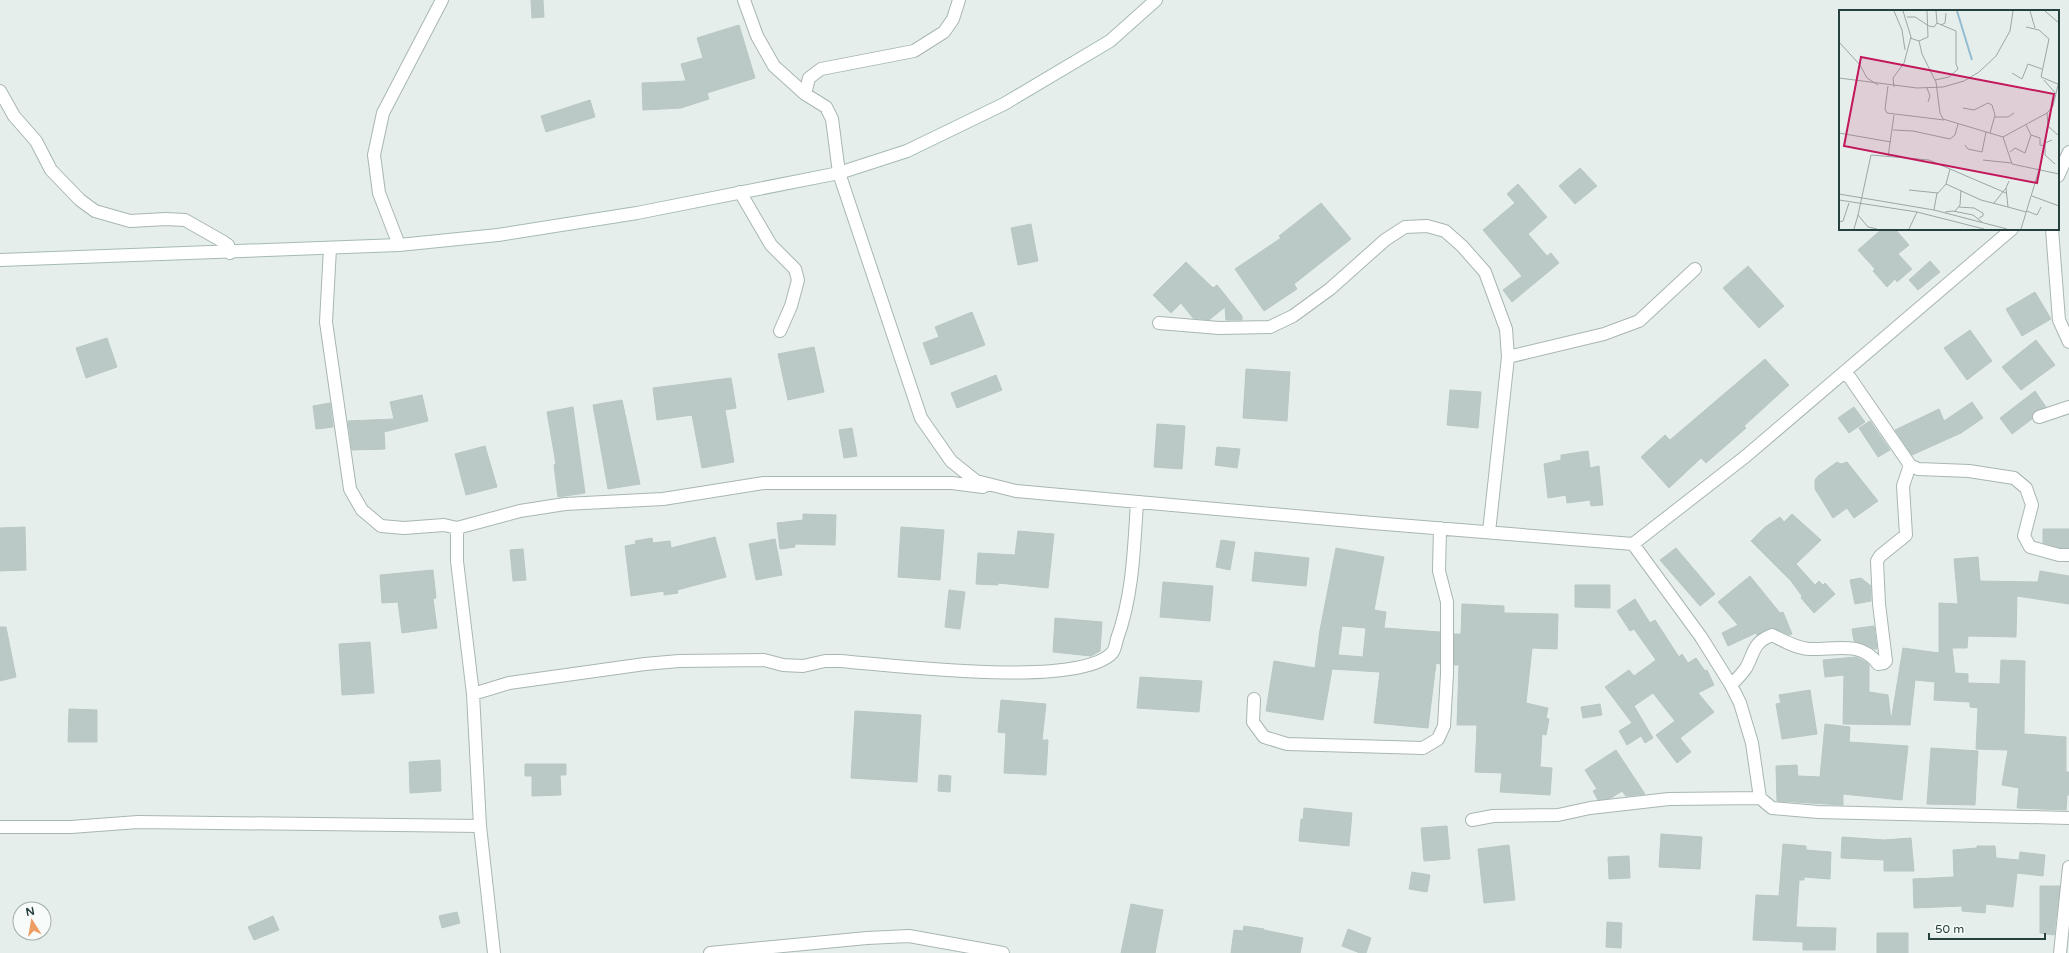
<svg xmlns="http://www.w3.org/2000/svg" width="2069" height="953" viewBox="0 0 2069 953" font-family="'Varela Round',sans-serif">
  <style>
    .building { fill: #bbc9c6; stroke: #b8c8c4; fill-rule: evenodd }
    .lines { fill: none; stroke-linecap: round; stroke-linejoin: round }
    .street-casing { stroke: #a8b6b4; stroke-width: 14 }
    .secondary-casing { stroke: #a5bab6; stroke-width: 14 }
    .street { stroke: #fff; stroke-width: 12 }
    .secondary { stroke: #fff; stroke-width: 12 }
    .inset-river { fill: none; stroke: #91bcd1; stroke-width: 2 }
    .inset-road { fill: none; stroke: #99a8a6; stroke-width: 1 }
    .view { fill: #c2185b; fill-opacity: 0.15; stroke: #c2185b; stroke-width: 2 }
    .inset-edge { fill: none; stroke: #25403d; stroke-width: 2 }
  </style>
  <rect width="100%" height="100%" fill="#e6eeec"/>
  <path class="building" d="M531,0H543L544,17L532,18Z
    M739,25L755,78L707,93L709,99L681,108L643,110L642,83L686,81L681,64L703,58L697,38Z
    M590,100L595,117L546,132L541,116Z
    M1580,168L1597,186L1575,204L1559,186Z
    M1518,184L1547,217L1528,234L1547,256L1551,253L1559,263L1512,302L1503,290L1522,276L1483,230L1515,203L1507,194Z
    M1321,203L1351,239L1294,284L1297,289L1264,311L1235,269L1281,238L1279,236Z
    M1031,224L1038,261L1018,265L1011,228Z
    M1882,229H1895L1909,245L1898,254L1912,269L1897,282L1895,279L1887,287L1873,271L1875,269L1858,250Z
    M1930,261L1940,272L1918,290L1909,280Z
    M1186,262L1213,288L1217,285L1242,316V320H1226L1225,307L1209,320L1193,318L1181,303L1171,313L1153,295Z
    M1748,266L1784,306L1759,328L1723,288Z
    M2035,292L2051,319L2022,336L2006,309Z
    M972,312L985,345L931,365L923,343L939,337L935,327Z
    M1970,330L1992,361L1967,380L1944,348Z
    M107,338L117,367L86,378L76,348Z
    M2036,340L2055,365L2021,390L2002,367Z
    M814,347L824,392L788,400L778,354Z
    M1765,359L1789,385L1744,426L1746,428L1706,463L1701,458L1669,488L1641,457L1665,435L1670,440Z
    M1246,369L1290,372L1287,421L1243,418Z
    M996,375L1002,390L957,408L951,393Z
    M731,378L736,408L725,410L734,462L702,468L692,415L657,420L653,388Z
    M1450,390L1481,392L1478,428L1447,425Z
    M2035,391L2046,407L2034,412L2032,419L2012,434L2000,418Z
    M422,395L428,421L384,432L385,449L352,450L348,421L394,419L390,402Z
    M622,400L640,484L608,489L593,405Z
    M1972,402L1983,418L1961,433L1912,455L1895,430L1939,409L1944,421Z
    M330,403L333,427L316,429L313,406Z
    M573,407L585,493L558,497L554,465L556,464L547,412Z
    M1854,407L1865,422L1849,433L1838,418Z
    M1870,421L1890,450L1878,457L1859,428Z
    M1157,424L1185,426L1182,469L1154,467Z
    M852,428L857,456L844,458L839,430Z
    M485,446L497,487L466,495L455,454Z
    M1217,447L1240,449L1237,468L1215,465Z
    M1588,451L1590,468L1599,466L1603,505L1591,506L1590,500L1567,503L1566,495L1548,498L1544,464L1561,460V455Z
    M1837,462L1841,464L1847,462L1878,501L1854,518L1847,508L1833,518L1815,489V480L1818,476Z
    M803,514L836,515L835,545L795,544V547L780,549L777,523L803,520Z
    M1792,514L1821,540L1796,564L1815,585L1819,581L1823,585L1825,583L1835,594L1814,613L1801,598L1802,596L1791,581L1751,541L1765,527L1780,517L1784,522Z
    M25,527L26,570L0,571V528Z
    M901,527L944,530L940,580L898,577Z
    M2043,529H2069V548H2060L2043,543Z
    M1018,531L1054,534L1048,588L998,583V585L976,584L978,553L1015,555Z
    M715,537L726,577L677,590L678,593L664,595V591L631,596L625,546L636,544L635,541L652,538L653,543L670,541L671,548Z
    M775,539L782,575L756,580L749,544Z
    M1221,540L1235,542L1230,570L1216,567Z
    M1336,548L1384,557L1374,610L1386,612L1384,628L1440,632V664L1436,663L1428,728L1374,723L1380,672L1332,669L1323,720L1266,711L1274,661L1315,668L1320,630ZM1342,626L1366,628L1363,657L1338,655Z
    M1676,548L1715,594L1700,606L1660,560Z
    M523,549L526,580L513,581L510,550Z
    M1255,552L1309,558L1306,586L1252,581Z
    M1978,557L1980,581L2038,582L2040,571L2069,576V604L2017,596L2016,637L1968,636L1967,648H1952L1955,673L1968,674V683L2000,684L2001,660L2025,661L2024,734L2066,737V772H2069V795H2067L2066,810L2017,808L2019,788L2002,785L2008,750L1976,749L1978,708L1970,707V702L1934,700L1935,682L1915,680L1910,725L1843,724L1844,675L1825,677L1823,660L1856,657L1866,662L1869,665V692L1888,695L1891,721L1903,648L1939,653V603L1958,604L1954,559Z
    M433,570L436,598L433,599L437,628L402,633L398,602L382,603L380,575Z
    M1750,576L1780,613L1783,612L1792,634L1789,635L1772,628L1757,635L1756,633L1728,646L1722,633L1738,625L1718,602Z
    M1861,578L1871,586V601L1855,604L1850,580Z
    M1163,582L1213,586L1210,621L1160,617Z
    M1575,585H1610V608L1575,607Z
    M949,590L965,592L960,629L945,627Z
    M1635,599L1650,623L1655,620L1679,657L1682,654L1688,663L1696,658L1705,671L1707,670L1714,685L1698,693L1714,712L1680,738L1691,752L1677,763L1656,735L1675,721L1653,693L1634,706L1653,738L1645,743L1641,736L1627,745L1619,731L1632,723L1605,687L1629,670L1634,676L1656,660L1634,629L1630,631L1617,611Z
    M1462,604L1504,606V613L1558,614L1557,649L1532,648L1526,703L1548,708L1546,718L1549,719L1546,735L1542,734L1540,767L1552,768L1550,795L1500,792L1502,773L1475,772L1477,725H1457L1459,665H1454V634H1461Z
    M1055,618L1102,622L1100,651L1091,656L1053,652Z
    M1874,626L1877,649H1874L1866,645L1854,641L1852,629Z
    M0,627H6L16,677L0,681Z
    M370,642L374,693L342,695L339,644Z
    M1140,677L1202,681L1199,712L1137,708Z
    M1810,690L1817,734L1782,739L1776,704L1781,703L1779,695Z
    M1001,700L1046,704L1042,740H1048L1046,775L1004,773L1006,733L998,732Z
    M1600,704L1602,715L1583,718L1581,707Z
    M69,709L97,710V742H68Z
    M855,711L921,715L917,782L851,778Z
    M1825,724L1850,727L1849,742L1908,746L1902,800L1843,794V805L1777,801L1776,766L1797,765L1798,776L1820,777Z
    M1931,748L1978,751L1975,805L1927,804Z
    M1616,750L1645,794L1626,796L1622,791L1611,798L1598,800L1593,791L1597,789L1585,770Z
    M440,760L441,791L410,793L409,762Z
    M525,764H566V775H560L561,795L532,796V776H525Z
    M939,775L951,776L950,792L938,791Z
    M1304,808L1352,813L1349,846L1299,841L1301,819L1303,820Z
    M1447,826L1450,859L1424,861L1421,828Z
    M1661,834L1702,837L1700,869L1659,867Z
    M1842,837L1884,840L1911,838L1914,871H1884V860L1841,858Z
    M1783,844L1806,846V850L1831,852L1830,879L1804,877V880H1799L1796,927L1836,928L1835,950H1803V942L1753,940L1756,895L1779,896Z
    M1509,845L1515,900L1484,903L1478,849Z
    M1977,846H1995L1996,858L2019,860L2020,852L2045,855L2043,876L2017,873L2013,907L1986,904L1985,913L1962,911V906L1914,908L1913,879L1954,877L1953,850L1977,848Z
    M1629,856L1630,878L1609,879L1608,857Z
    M1412,872L1430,875L1427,892L1409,889Z
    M2040,886H2060L2054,935L2040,933Z
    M1131,904L1163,910L1155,953H1121Z
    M457,912L460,923L442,928L439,916Z
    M273,916L279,930L254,940L248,927Z
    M1607,922L1622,923L1621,948L1606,947Z
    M1244,926L1264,929V930L1303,938L1300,953H1231L1234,930L1243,931Z
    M1348,929L1371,938L1366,953H1360L1342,946Z
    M1877,933H1908V953H1877Z"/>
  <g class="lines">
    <defs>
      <path id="street" d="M744,0L757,36L774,66L805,94L826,107L832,119L839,173L921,418L951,461L976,481L1016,491L1373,523L1633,544L1701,637L1731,685L1740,703L1752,743L1760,798L1772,808L1818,812L2069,818
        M0,91L14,116L36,141L51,170L80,200L95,211L130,221L166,219L185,220L222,241L228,245L230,253
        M805,94L809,78L821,69L914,51L944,32L953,19L959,0
        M2058,176L2069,152
        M740,192L771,245L795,269L798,280L791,306L780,331
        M2052,229L2059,320L2069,342
        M399,245L379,193L374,155L383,113L442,0
        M330,248L326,322L350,489L362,510L381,526L404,528L444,525L457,528L520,511L565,504L663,499L764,483H952L983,487
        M1159,323L1219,328L1270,327L1293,316L1330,289L1385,240L1405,227L1427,226L1445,231L1462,246L1485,272L1506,329L1508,357L1489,532
        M1508,357L1604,334L1639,321L1695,269
        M1846,372L1910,465L1918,469L1969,471L2014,478L2026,488L2032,505L2024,536L2030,547L2059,555H2069
        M2039,417L2069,407
        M457,528V561L473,694L480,826L494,953
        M1633,544L1746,456L2012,229
        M1731,685C1736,680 1742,674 1746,668C1755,652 1752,643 1772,635C1784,641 1796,648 1809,649C1834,650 1861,640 1878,664L1884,663L1886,661L1879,604L1877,561L1880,556L1906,535L1903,486L1910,465
        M473,694L509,683L645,664L679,661L764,660L783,665L803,666L825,661H840C892,665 1077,689 1112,653C1115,650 1116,643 1117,639C1133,595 1134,548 1137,502
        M1254,699L1253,722L1264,737L1287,744L1423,748L1438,739L1444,726L1447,674V602L1439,571L1440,528
        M1472,820L1493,816L1558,815L1590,808L1669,799L1760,798
        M0,827H71L138,822L480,826
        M710,953L867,938L909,936L1003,953
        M2060,953L2069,867"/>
      <path id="secondary" d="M0,260L399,245L498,235L637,213L839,173L907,151L1004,104L1110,41L1156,0"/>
    </defs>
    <use href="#street" class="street-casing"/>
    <use href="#secondary" class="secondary-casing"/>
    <use href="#street" class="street"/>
    <use href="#secondary" class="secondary"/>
  </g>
  <g transform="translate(1839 10)">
    <rect width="220" height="220" fill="#e6eeec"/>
    <path class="inset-river" d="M118,1L133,50"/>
    <path class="inset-road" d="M55,1L63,20L66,40M97,1L98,13M191,1L196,18M206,1L220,13M68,7H76L90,16L95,17L98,13L117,21V54L119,59L110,67L96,70M102,15L106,13L107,3M187,17L200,20L210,29L202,67L219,74M71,28L80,31L89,27L88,1M80,31L83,44L97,72L101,103L104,109L164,127L173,154L220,164M0,32L21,55L28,68L39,75M173,63L183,69L189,54L203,59M0,68L78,78L104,77L125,71L140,62L157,46L171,21L174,1M205,70L217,84M49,76L46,99L48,103L105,110M55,77L54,68L65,53L72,27L64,1M88,78L91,86L89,92M124,98L135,100L149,93L153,95L156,105L151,123M208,103L209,116L220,126M156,107H169L175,103M187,115L192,125L201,128V135L206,136M54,120L74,121L111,129L116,125L119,114M0,123L52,132M164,127L208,103L214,96L220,71M213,130L206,133V145L216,154M126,135L129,139L143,142L147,122M171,142L176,138L186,143L192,125M49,147L55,105M144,150L172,153M170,171L167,178L169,197L187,202M107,174L142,190L169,197M70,180L99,183L107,174L111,159M0,184L95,200L168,219M193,186L220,196M0,190L78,202L145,219M155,193L167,178M120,197L135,198L144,203V206L140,208M95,200L98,183M116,201L121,195L122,180M188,201L198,205L202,197M106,202L114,201L134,205L143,212M0,212L4,211L10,193M15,219L19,205M38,219L29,217L19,205L32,145L90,150L167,183M70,219L78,202M182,219L200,160"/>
    <path class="view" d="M22,47L215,84L198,173L5,136Z"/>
    <rect width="220" height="220" class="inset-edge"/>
  </g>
  <g transform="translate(32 921) rotate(349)"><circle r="19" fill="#f7fbf9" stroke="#a3b0ae"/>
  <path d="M0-3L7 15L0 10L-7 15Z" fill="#ee9d65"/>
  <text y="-6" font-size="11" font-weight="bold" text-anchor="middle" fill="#25403d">N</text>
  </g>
  <path d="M1929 933v6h116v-6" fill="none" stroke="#25403d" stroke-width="2"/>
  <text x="1935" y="933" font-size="12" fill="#25403d" stroke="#f7fbf9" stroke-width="3" paint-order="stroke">50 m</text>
</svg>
